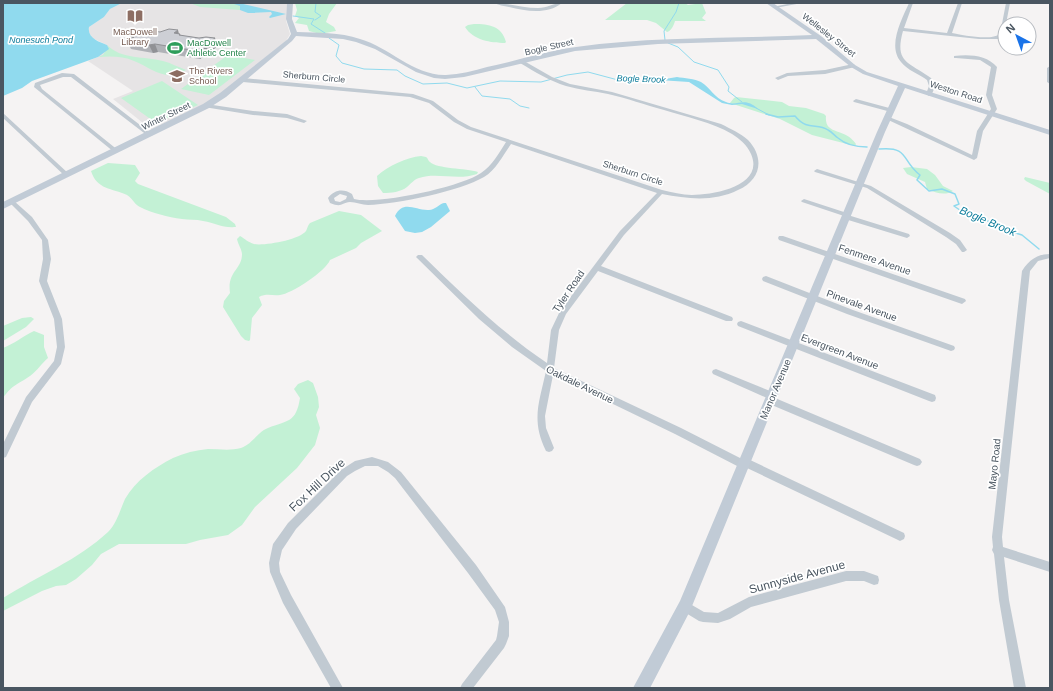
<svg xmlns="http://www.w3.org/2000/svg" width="1053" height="691" viewBox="0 0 1053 691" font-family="Arial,sans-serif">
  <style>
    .education { fill: #e6e4e5 }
    .green { fill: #c3f1d5 }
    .water { fill: #90daee }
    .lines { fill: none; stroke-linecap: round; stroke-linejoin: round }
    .stream-far1 { stroke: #90daee; stroke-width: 1 }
    .stream { stroke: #90daee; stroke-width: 1.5 }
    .street { fill: #c1cad2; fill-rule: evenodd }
    .secondary { fill: #c1cbd6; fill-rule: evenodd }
    .wall { fill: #b0b2b7 }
    .shaded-wall { fill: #909195 }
    .building { fill: #cdcfd5; stroke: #909195 }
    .labels { text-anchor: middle; stroke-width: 3.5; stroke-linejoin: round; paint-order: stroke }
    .far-education-label { font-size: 9px; fill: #785e54; stroke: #fff }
    .far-street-label { font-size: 9px; fill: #4a5661; stroke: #fff }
    .far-water-label { font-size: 9px; font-style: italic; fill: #0c7c9b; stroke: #fff }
    .far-leisure-label { font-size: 9px; fill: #27864d; stroke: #fff; text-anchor: start }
    .street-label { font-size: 10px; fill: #4a5661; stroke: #fff }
    .water-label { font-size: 11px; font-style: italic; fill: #0c7c9b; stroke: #fff }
    .near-street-label { font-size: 12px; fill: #4a5661; stroke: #fff }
  </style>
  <rect width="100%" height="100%" fill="#f5f3f3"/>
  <path class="education" d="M122,3H287L286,21L290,34L286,41L211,101L153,131L113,99L133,91L88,61L98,57L107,45L92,38L88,31L89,27L104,17L110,9Z"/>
  <path class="green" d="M190,3H231L239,5L241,8L240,10L200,7Z
    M295,3H337L329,14L326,22L334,27L336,31L320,34L309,31L307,25L295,23L299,18L295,16L297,10Z
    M627,3H685L688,5L702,3L706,13L702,18L706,21H675C674,25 671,31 667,32L656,23L647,20H605Z
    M474,24C489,24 502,26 506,42L505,43C491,43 473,40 465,27L468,25Z
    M107,45C122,60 144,56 163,61C171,63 178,67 186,70C165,83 152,68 134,61C123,56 111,56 98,57L103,55L108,47Z
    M228,55L255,60L209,95L181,89Z
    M162,81L198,105L156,123L121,98Z
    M736,97L782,102L789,106L806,108L824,114L826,116C824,136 845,127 856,144L855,146L812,135L780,119L730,103L734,98Z
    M421,156L426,157C428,158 428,161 430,162C437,169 466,168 478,172L477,174C458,181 437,172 419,178C413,180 411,184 407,187C401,192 391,193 383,193L378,186L377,176C388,166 407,157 421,156Z
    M108,163L135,165L140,173L135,181L138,184L226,217L235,224L236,227C221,228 216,223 203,221C196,219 189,220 182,219C168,217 152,213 140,207C135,205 133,199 127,195C112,188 97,190 91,171Z
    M911,167L927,169L935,175L943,186L953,191C945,196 936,193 927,189L925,182L907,174L903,168Z
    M1025,177L1050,183V194L1026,181L1024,179Z
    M339,211L361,215L382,231L361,243L356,248L330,260C326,271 291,294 280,295C272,296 267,293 259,297L262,305L252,318L250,340L249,341L245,340L241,336L223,307L224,301L230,293C227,271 242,270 242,254C242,250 238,244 237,239L240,236C245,239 248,242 254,244C264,246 299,240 306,231C307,229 308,225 310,223Z
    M31,317L34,319L26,327L3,341V326L22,318Z
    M34,331L44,335V347L48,358C42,363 37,371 30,376C17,385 13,384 3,398V348C14,344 23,336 34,331Z
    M308,380L313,383L318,397L319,407L316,415L320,428L315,445L297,468L255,507L242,525L228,535L200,540L186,544H119L101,554L92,565L76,579L66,585L56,586L42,591L3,611V598C38,576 78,560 108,532C117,523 120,510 125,499C136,480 154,468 173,458C184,453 196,450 208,449C219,449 230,451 241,448C253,444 257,432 268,428C288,420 296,423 300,398L294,389L298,384Z"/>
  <path class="water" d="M3,3H122L110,9L104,17L89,27C87,38 99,42 107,45L109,49L98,57L32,81L22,88L3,96Z
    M231,3H239L286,14L270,18L269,17L272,14L271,12L248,13L240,10V6Z
    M677,77C684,78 695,79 701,82C710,87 714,98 726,102C738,107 744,96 758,109L742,104L732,105L722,103L689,82L659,80Z
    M444,203H446L450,211L431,227L422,232L415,233L405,231L395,216C403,199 416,211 429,210C435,210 439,204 444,203Z"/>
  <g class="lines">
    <path class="stream-far1" d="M293,16L314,19L311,24L325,33
      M315,20L321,16L315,12L316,3
      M329,38L339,45L336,56L342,63L364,69L397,70L405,76L423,84L447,83L467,88L500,81L541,82L567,75L588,72L618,80H661
      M665,40L664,31L676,12L679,3
      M668,43L678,47L694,62L718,70L729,87L728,91L742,102
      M475,87L482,96L510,99L520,106L529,108
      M756,108L769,115"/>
    <path class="stream" d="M766,114L778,117L795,116C808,132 817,122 828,130C832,132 835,136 838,138C846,145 856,147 867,147
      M879,149C910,146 901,161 920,175L917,180L929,191L942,189L955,194L959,204L954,206L964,213L984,219L1003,229L1022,235L1039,249"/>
    <path class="street" d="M494,3C509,3 523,8 538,8C547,8 554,3 562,3C547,15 526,11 509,7C504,6 498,5 494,3Z
      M792,3H802L775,8L773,7Z
      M909,3H913L904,28L947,33L958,3H962L952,33C962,35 991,41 1000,34L1006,3H1010L1006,24H1005L1004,35L998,39H979L903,31C894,63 909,62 931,78C934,84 936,92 929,96L926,94L929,86L927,80C919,74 907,70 901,62C887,46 902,19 909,3Z
      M954,56C969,54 987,55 997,67L992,95L997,109L983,131L977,158L974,160L884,118L889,117L907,124L972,155L977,131L991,109L986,95L991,67L980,60L956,58H954Z
      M520,61H524L552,77L570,84L612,92L721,124C731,129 740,133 748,140C765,158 761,180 738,190C714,202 688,199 662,194L624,235L601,266L732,317L733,319L732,321H726L598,271L566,314L559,330L554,368L681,428L742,459L745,458L748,459L904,533L905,536L904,539L900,541L896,539L747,468L744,469L741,468L675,434L553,375L545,416L546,428L554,448L552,451L549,452L546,451C531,420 539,403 546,371L512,347L479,319L416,257L418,255H422C462,294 501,332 547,363L551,330L560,311L620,231L657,193L511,144C503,155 496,170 484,177C460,191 397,204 368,205C362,205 356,202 350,202C341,203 342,208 330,203L328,198C334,190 343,188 352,194L354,199C377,205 461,187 481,173C492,166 499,153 506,142L467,129L454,122L429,103L410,97L243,82L240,80L243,78L413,94L433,101L458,120L471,127L662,190C672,192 682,195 692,195C714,195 765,186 751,154C747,145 740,139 732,134C712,122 686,117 664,110C645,105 627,98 608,94C594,91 580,90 566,86C550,81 535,72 520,63ZM340,194L347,196L346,199L340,202L335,201L334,198Z
      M853,64L855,65V67L825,74L788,76L778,80L775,78L787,73L825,70Z
      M1050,66V84L1047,82V68Z
      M62,73L74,74L153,135L148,136L71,77H63L40,85L42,89L119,151L116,153L114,152L34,87L35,83Z
      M856,99L893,109L894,110L891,112L854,102L853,101Z
      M206,104L253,111L287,114L307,121L304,123L287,118L253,115L204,107L203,106Z
      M3,113L69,174V176H65L3,118Z
      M817,169L871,186L950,233L960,240L967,250L964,252H962L956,244L946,237L867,188L815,172L814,171Z
      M804,199L850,214L851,216L909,234L910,236L907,238L845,219L844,216L802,202L801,201Z
      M12,200L14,201L32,217L48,240L51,259L47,281L62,319L65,347L61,364L32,402L6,457L3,458V444L26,397L54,361L57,347L54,319L39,281L43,259L42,240L28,221L9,202Z
      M779,236H783L965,299L966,301L962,304L959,303L779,240L778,238Z
      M1050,254V258L1038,261L1030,271L1002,537L1003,547L1050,562V572L1004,557L1009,600L1026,688H1014L999,600L994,554L992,550L993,547L992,537L1022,271C1029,260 1037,254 1050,254Z
      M766,276L853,310L954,346L955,348L954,350L951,351L847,314L763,281L762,279L763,277Z
      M741,321L935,395L936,398L935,401L932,402L929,401L738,326L737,324L738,322Z
      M716,369L775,393L776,396L775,398L920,459L922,462L920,465L917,466L914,465L767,403L766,400L767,398L713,374L712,372L713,370Z
      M372,457L388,462L401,472L476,565L505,607L509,622V636L506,644L504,648L473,688H460L462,684L496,640L497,636L499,622L495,610L468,573L395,478L388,472L378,466H365L355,471L347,476L296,529L282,550L279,563L280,572L291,595L343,688H331L283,603L270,572L269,563L273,544L288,523L341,470L355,461Z
      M846,571H864L878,576L879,580L878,584L874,585L864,581H846L751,607L730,619L718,623L703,622L699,621L681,610L680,606L681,602L685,601L704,612L718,613L749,597Z"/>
    <path class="secondary" d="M287,3H293L292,19L297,32C317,33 340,32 360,39C389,47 414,76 446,75C460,74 474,71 487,67C516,61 546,51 576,47C654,36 734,39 812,35L766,3H773L821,36L855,65L867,72L1050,130V135L905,88L885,132L690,611L650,688H633L680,601L877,132L898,86L863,74L851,67L816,39L658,44L575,51L464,77L445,79L434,78L416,72L375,49L356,42L343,39L296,36L292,41L226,97L209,108L3,209V202L203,104L220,93L288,39L291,34L286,19Z"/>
  </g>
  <path class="wall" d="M160,32L181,35L218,46L200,59L158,52L153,53L131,49L127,41L131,39L130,36Z"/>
  <path class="shaded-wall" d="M178,30L179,34H180L184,42L174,33Z
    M215,38L218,46L200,59L197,51Z
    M155,44L158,52L153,53L149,45Z"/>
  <path class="building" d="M142,29L160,32L169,29L178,30L174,33L180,34L179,35L199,38L206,37L215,38L197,51L155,44L149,45L127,41L134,37L130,36Z"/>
  <defs>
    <symbol id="library-bare" viewBox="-9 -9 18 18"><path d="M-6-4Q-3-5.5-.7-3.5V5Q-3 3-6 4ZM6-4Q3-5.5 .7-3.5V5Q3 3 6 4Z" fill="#8d6e63" stroke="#fff" stroke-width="2.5" paint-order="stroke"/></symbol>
    <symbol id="stadium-bare" viewBox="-9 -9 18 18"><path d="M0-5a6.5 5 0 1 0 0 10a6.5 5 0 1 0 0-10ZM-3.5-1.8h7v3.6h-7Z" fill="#2e9e5b" stroke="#fff" stroke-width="2.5" paint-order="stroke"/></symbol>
    <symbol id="school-bare" viewBox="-9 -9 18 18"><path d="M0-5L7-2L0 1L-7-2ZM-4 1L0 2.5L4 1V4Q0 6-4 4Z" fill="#8d6e63" stroke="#fff" stroke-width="2.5" paint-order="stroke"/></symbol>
  </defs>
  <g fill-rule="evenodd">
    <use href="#library-bare" x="124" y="5" width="22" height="22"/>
    <use href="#stadium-bare" x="164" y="37" width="22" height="22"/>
    <use href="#school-bare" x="166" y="65" width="22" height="22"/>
  </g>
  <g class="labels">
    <g class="far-education-label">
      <text x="135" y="35">MacDowell<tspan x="135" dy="10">Library</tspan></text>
      <text x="189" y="74" text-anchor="start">The Rivers<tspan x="189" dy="10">School</tspan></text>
    </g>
    <g class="far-street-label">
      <text transform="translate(829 35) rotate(38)" y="3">Wellesley Street</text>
      <text transform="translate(549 47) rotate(-13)" y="3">Bogle Street</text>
      <text transform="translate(314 77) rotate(5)" y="3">Sherburn Circle</text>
      <text transform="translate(956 92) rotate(18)" y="3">Weston Road</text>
      <text transform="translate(166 116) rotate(-26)" y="3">Winter Street</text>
      <text transform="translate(633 173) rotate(18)" y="3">Sherburn Circle</text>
    </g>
    <g class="far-water-label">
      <text x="41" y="43">Nonesuch Pond</text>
      <text transform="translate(641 79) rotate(2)" y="3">Bogle Brook</text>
    </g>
    <g class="far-leisure-label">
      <text x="187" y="46">MacDowell<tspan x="187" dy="10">Athletic Center</tspan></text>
    </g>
    <g class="street-label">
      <text transform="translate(875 259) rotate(19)" y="4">Fenmere Avenue</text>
      <text transform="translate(568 291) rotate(-56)" y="4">Tyler Road</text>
      <text transform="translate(862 305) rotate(20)" y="4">Pinevale Avenue</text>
      <text transform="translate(840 351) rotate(21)" y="4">Evergreen Avenue</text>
      <text transform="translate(580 384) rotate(26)" y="4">Oakdale Avenue</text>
      <text transform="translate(775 389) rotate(-67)" y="4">Manor Avenue</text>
      <text transform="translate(994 464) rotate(-84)" y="4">Mayo Road</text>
    </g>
    <g class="water-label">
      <text transform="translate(988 221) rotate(23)" y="4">Bogle Brook</text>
    </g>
    <g class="near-street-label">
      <text transform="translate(317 485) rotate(-43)" y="4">Fox Hill Drive</text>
      <text transform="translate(797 577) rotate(-15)" y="4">Sunnyside Avenue</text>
    </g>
  </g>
  <rect width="1053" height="691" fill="none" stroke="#4a5661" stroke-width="8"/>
  <g transform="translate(1017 36) rotate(319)"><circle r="19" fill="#ffffff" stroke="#b7bbc0"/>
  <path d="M0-3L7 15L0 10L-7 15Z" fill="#1a73e8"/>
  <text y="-6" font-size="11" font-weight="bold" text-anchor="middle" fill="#4a5661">N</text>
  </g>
</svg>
